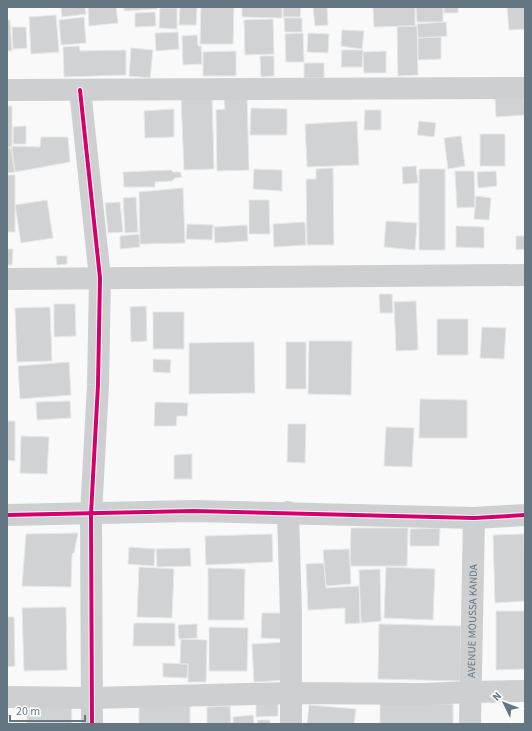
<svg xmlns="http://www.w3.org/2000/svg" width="532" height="731" viewBox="0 0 532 731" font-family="'Source Sans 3',sans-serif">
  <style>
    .building { fill: #d0d2d3; stroke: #e8e8e8 }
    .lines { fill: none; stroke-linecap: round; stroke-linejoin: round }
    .minor { stroke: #cecfd0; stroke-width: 22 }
    .cycleway-casing { stroke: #fff; stroke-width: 6 }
    .cycleway { stroke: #d6006c; stroke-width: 4 }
    .labels { text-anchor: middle; stroke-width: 4; stroke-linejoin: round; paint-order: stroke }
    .street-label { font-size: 11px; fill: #657683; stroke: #fff }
  </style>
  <rect width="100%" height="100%" fill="#f9f9f9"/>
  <path class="building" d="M61,7H85L86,14L62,17Z
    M88,7H116L118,23L89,26Z
    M124,7H157V9L124,11Z
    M180,7H197L196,25H179Z
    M201,7H234L233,44H200Z
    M242,7H282V18L242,17Z
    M283,7H301L300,17H283Z
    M313,7H327L328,25L315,26Z
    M373,7H415V26L374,27Z
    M416,7H443V22H417Z
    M444,7H458V13H444Z
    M507,7H525V29L509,30Z
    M160,8H177V29L159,28Z
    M155,12L156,26L135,27V13Z
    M56,15L59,52L31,54L29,17Z
    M84,17L86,43L61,45L59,20Z
    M284,18H302V32H285Z
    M273,19L274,54L245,55L244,20Z
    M7,20H10L12,51H7Z
    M446,22L447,36L418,38L417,24Z
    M397,26H417L418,75L398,76Z
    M12,27H26L27,48L13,49Z
    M342,30L364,31L362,49L341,46Z
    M178,32L179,49L156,51L155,33Z
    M303,33L304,62H286L285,34Z
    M308,33L329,34L328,53L307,52Z
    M197,35L198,46H201L202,64L183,65L182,36Z
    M441,37V59L418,60V38Z
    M79,46L80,51L126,50V75L64,77L63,47Z
    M131,48L153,50L150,78L129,76Z
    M342,50H363L362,67H341Z
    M236,51V76H203V52Z
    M386,51V73H364L363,52Z
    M260,56H274V76L261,77Z
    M304,63H324V78H304Z
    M224,94H247L249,170L217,171L216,110L225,109Z
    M212,95L214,169L184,170L181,97Z
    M524,96L525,115L496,117L495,98Z
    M7,106H12V148H7Z
    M251,108L287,109V135H250Z
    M174,109V137L145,138L144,111Z
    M365,110H381V130H364Z
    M357,121L359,165L307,167L305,124Z
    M419,121L436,123L434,137L417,135Z
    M26,126V144H13V127Z
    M480,134H505V166H480Z
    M461,136L465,166L448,169L444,138Z
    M41,137H68L70,162L15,172L10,146L40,147Z
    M7,148H12L15,172L7,173Z
    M416,166L418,183L403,184L402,167Z
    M333,168L334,245H307L306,179H316V169Z
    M254,169L282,170V191L253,189Z
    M419,169H445V250H419Z
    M171,170L173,172H180L182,177L175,178L172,181L155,182V187H124L123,172Z
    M455,171H474L475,207L457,208Z
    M496,171L497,186L478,188L477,172Z
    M7,175H15V232H7Z
    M183,188L185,243L140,244L139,192Z
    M476,196L491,198L489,220L474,219Z
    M136,197L138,232L125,233L123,198Z
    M47,200L53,238L21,243L15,205Z
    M249,200H269L270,234H249Z
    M120,202L123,232L108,233L105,203Z
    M386,221L417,223L415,250L384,247Z
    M305,222L306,245L274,247L273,224Z
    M187,224L213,225L212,240L186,239Z
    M247,225L248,241L215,243L214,227Z
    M456,226L484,227V248L456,247Z
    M139,234L140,247L120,249V236Z
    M516,236H525V249L516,250Z
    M7,249H13L12,265H7Z
    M56,256H67V264L57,265Z
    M379,294H392L393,313H380Z
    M416,301L418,350L396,351L394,302Z
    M54,304H75L76,336L54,337Z
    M146,306L147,341L131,342L130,307Z
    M50,307L52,361L17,362L15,308Z
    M153,312H184V349H153Z
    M437,319H468V355H437Z
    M482,327L506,328L504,359L480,358Z
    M309,341H352L351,395L308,394Z
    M254,342L255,393L189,394V343Z
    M286,342H306V389H286Z
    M153,359L171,360L170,373L153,372Z
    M69,362L71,395L20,399L18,366Z
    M420,399L467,400V438H419Z
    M70,401L71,418L37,420L36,402Z
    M155,402L188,403L187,416H177L176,426H154Z
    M7,421H15V461L7,460Z
    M288,424H306L305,463L287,462Z
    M386,427L414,428L412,467L384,466Z
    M21,436L49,437L47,474L20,473Z
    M192,454V479H174V455Z
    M351,528H408L407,566H350Z
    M440,528L439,546H410V529Z
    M78,533L74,553L72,554L71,587L22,586L26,534Z
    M272,534L273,562L206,565L205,536Z
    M524,534L525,601L495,603L493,535Z
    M129,547L155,549L154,566L128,564Z
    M190,548L191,566L157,567L156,549Z
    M349,549L351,584L326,586L323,550Z
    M324,563L326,588L359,586L360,623L345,624V608L308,610L306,564Z
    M139,567L174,569L172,618L137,617Z
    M386,567L435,569L433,620L384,618Z
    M208,568L245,569L244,620H208Z
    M380,569L381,621L361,623L359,570Z
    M66,607L67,670L24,671L22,608Z
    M496,611H525V669L496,670Z
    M262,613H282V639L261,638Z
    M7,617H14L15,666L7,667Z
    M134,623H175V646H133Z
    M197,624V638L179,639L178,625Z
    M379,624L461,626L460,681L378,679Z
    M209,627L248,628L247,671H209Z
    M181,639L207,640L206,682H188V664H180Z
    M286,642L288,680L254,682L252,644Z
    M163,663L188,664L187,678L163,677Z
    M71,696L72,724H27V697Z
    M256,701H278V716L256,717Z
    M380,703L453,704V724H380Z
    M190,705V724H139V707Z
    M309,705L356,709L354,724H307Z
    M230,706L231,724H207V707Z
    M253,715L254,724H233V717Z
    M257,720H270V724H258Z"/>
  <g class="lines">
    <g class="minor">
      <path d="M7,90L525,88"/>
      <path d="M80,90L100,278L98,385L91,514L92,724"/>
      <path d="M7,279L525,275"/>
      <path d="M288,512L291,616V724"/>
      <path d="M7,515L193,511L474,518L525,515"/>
      <path d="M7,697L91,698L291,693L424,694L472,692L525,691"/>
      <path id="s1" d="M470,724L474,518"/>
    </g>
    <defs>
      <path id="cycleway" d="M80,90L100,278L98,385L91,514L92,724
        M7,515L193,511L474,518L525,515"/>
    </defs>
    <use href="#cycleway" class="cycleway-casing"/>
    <use href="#cycleway" class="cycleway"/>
  </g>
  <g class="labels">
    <g class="street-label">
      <text dy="4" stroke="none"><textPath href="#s1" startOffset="103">AVENUE MOUSSA KANDA</textPath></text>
    </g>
  </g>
  <rect width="532" height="731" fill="none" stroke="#657683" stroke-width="16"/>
  <g transform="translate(504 703) rotate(313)" stroke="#ffffff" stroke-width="3" paint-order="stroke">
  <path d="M0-3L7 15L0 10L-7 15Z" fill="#657683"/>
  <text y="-6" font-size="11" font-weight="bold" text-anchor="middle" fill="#657683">N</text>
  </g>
  <path d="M10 715v6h75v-6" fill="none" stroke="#657683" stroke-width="2"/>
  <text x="16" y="715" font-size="12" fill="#657683" stroke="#ffffff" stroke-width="3" paint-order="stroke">20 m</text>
</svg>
